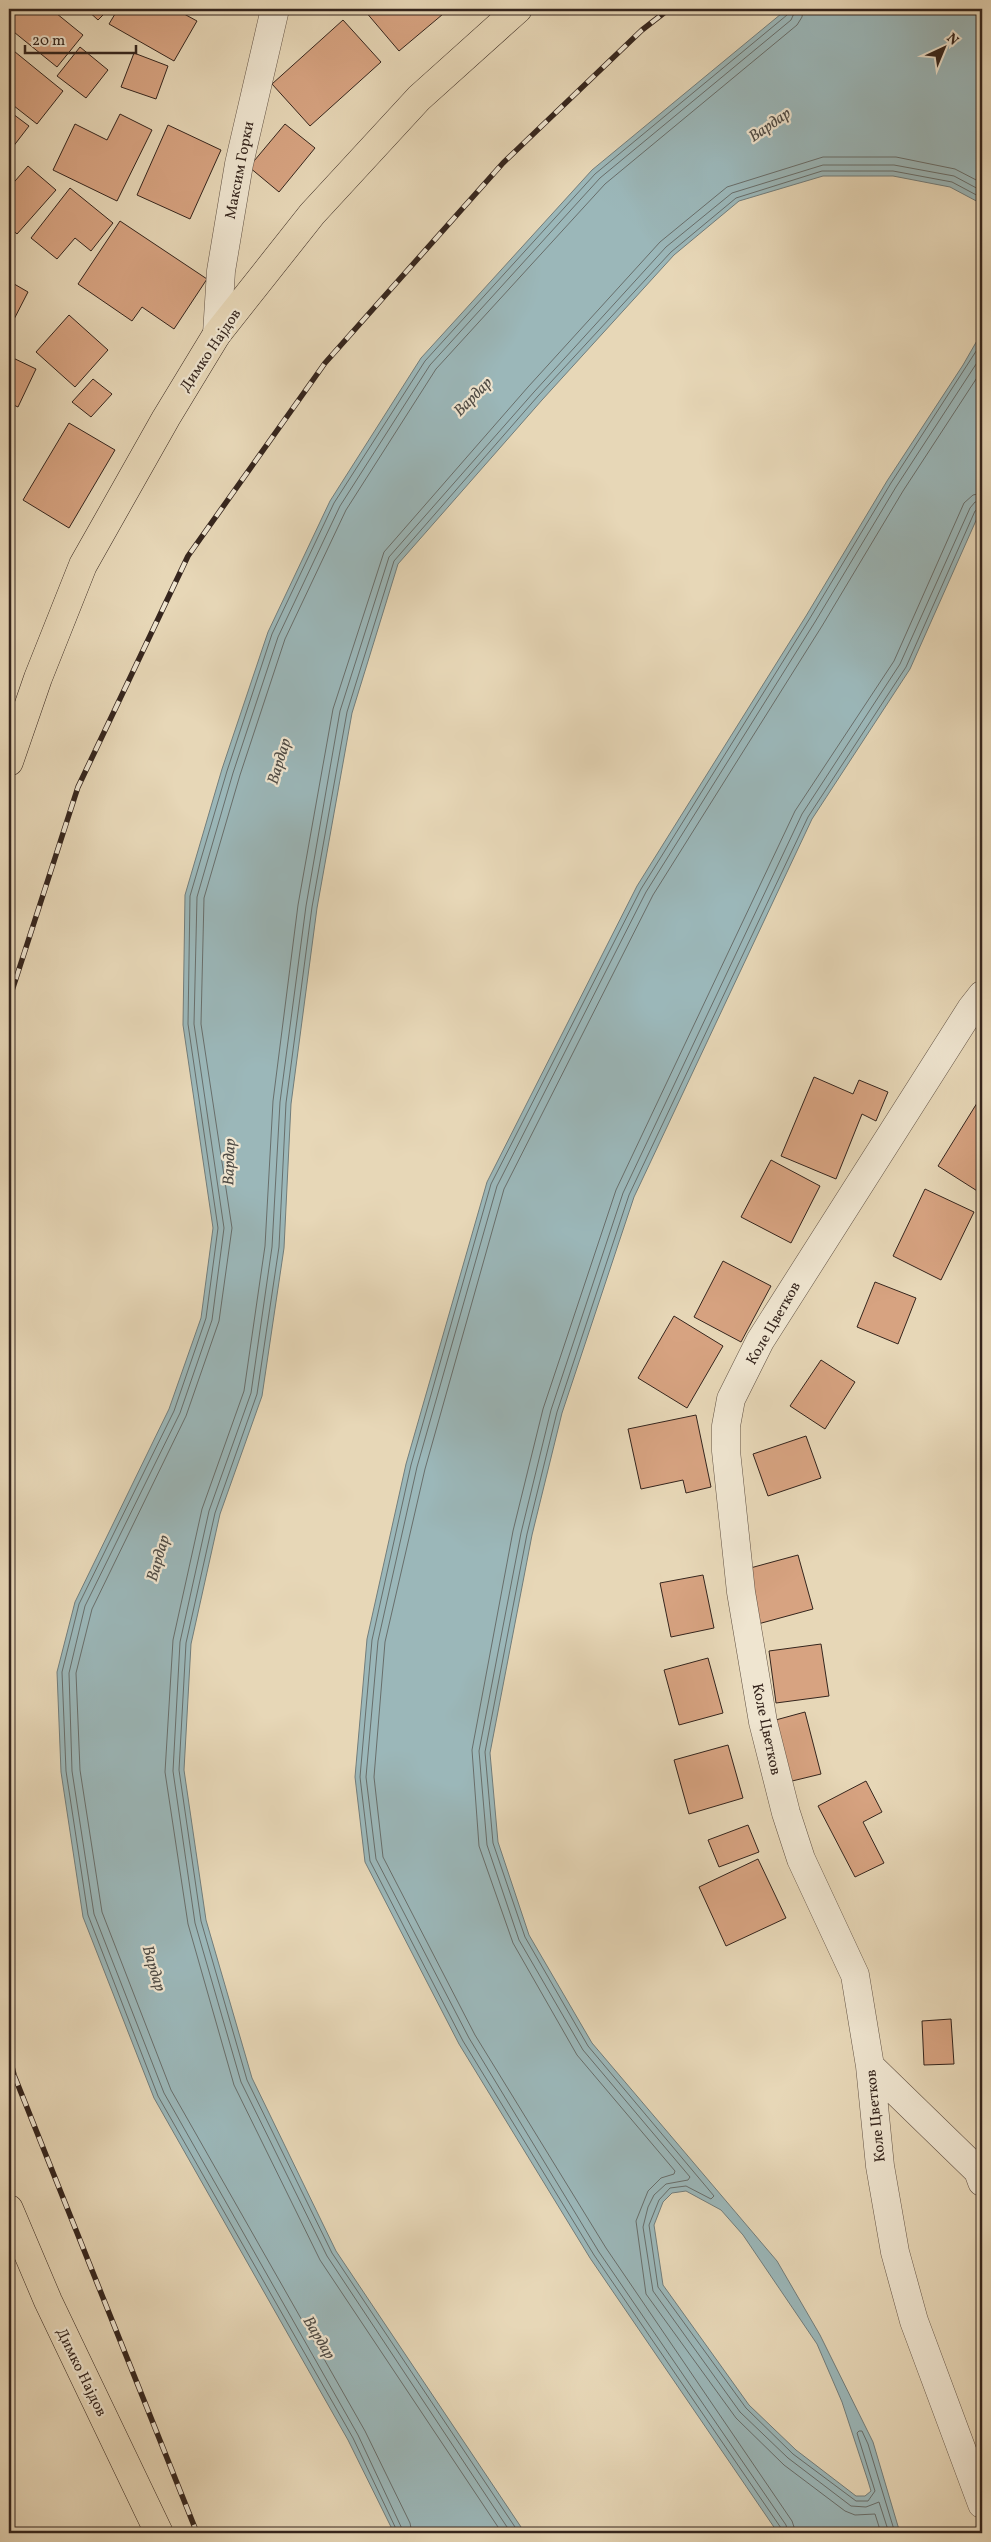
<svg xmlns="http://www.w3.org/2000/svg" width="991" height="2542" viewBox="0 0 991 2542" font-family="Vollkorn,serif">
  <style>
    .water { fill: #9bb7b9; stroke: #727d7b; fill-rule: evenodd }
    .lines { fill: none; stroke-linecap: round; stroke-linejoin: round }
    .shore { stroke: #686e6b; stroke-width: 1 }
    .building { fill: #d7a381; stroke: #35251d }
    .minor-casing { stroke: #625244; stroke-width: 29 }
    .major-casing { stroke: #35251d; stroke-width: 29 }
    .minor { stroke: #efe5d0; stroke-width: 28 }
    .major { stroke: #e7d7b7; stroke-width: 28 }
    .rail-casing { stroke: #35251d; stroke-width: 5.5 }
    .rail { stroke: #efe5d0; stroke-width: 4; stroke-dasharray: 11; stroke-linecap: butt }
    .labels { text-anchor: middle; stroke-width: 4.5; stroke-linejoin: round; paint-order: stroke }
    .street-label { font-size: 15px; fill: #35251d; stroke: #efe5d0 }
    .water-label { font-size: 16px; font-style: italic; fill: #4e4a44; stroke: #efe5d0 }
  </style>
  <rect width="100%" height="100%" fill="#e7d7b7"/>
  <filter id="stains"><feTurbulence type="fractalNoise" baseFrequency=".004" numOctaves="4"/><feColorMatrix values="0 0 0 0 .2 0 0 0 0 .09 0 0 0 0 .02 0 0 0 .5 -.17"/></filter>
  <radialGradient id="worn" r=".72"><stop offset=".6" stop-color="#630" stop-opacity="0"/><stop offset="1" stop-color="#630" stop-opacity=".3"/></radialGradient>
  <path class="water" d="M787,9H982V204L950,187L893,176H823L739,201L674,255L542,400L398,564L352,713L317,908L291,1104L284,1248L262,1396L220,1514L191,1644L184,1770L206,1920L252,2078L336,2251L525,2533H394L348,2440L154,2098L83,1917L61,1772L57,1672L75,1602L169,1409L201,1318L213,1228L183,1025L185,895L222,769L268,632L330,501L421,358L592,170Z
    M982,332V507L910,669L812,819L634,1197L562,1413L532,1535L490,1753L498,1842L529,1935L592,2043L777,2261L820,2335L873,2442L900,2533H778L590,2258L459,2044L365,1862L355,1777L367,1639L406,1464L487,1182L637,886L806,616L887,481L963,365ZM686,2191L721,2210L743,2235L817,2344L842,2402L868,2481L871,2491L865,2496H856L796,2450L749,2405L663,2285L654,2225L663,2202L672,2193Z"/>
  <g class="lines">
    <path class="shore" d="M398,2533L353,2438L158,2096L88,1915L66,1771L62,1672L79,1604L174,1411L206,1318L218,1228L188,1024L190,896L227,771L272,634L334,503L425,361L595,174L787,15L790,9
      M404,2533L358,2435L164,2093L94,1914L72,1771L69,1673L85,1606L180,1413L212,1320L224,1228L194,1024L197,897L233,773L278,637L340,506L430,365L600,178L791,20L796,9
      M412,2533L410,2523L365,2431L171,2090L102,1912L80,1770L76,1673L92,1609L186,1416L219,1321L232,1228L201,1024L204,898L240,775L285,639L346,510L436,369L605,184L797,25L802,17L803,9
      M502,2533L320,2260L234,2085L188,1924L165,1772L173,1640L202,1509L244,1391L265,1246L273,1101L298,905L333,709L384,552L528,387L660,242L727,187L823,157H896L955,169L982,183
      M511,2533L327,2256L241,2082L195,1923L173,1771L180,1642L209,1511L251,1393L272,1247L280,1102L306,906L340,711L389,557L534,392L666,247L732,193L823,165H894L954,176L982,191
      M519,2533L332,2253L247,2080L201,1921L179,1770L186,1643L215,1513L257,1394L279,1247L286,1103L312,907L347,712L394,561L538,396L671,252L736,198L822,171H893L952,182L982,198
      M782,2533L781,2528L594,2255L463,2041L370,1861L360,1777L372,1640L411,1465L491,1184L641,889L810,618L891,483L982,342
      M788,2533L786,2525L599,2252L469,2038L376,1859L366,1777L378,1641L417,1467L497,1186L646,892L815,622L896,487L982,355
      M796,2533L792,2521L606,2248L475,2035L383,1857L374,1777L385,1642L425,1469L504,1189L653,895L822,626L903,491L982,370
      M881,2533L875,2514L855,2515L845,2511L784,2465L736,2418L646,2294L636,2221L648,2191L661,2178L674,2174L675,2171L577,2055L513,1943L479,1846L472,1750L513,1531L543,1409L616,1190L795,811L894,661L964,503L973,495L982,493
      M889,2533L879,2502L866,2507L851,2506L788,2458L740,2412L653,2291L643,2227L648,2207L654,2195L666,2184L688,2180L690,2177L583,2050L519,1940L487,1845L479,1751L521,1533L551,1410L623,1193L802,814L900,664L970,508L975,502L982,501
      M895,2533L868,2444L862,2431H859L857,2433L875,2491L868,2501H856L793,2454L746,2408L658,2287L649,2225L659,2200L670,2188L686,2186L711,2199L714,2196L588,2046L525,1937L493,1843L485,1752L527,1534L557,1412L629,1195L808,817L906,667L975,511L982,507"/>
  </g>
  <path class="building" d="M16,9H51L83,35L57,67L9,28V18Z
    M86,9H109L98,20Z
    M118,9H175L197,21L174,61L109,24Z
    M368,9H449L399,51L365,11Z
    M343,20L381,62L310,126L272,84Z
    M9,47L63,91L37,124L9,102Z
    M80,47L108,70L86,98L57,76Z
    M134,53L168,66L156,99L121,87Z
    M9,111L29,126L9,152Z
    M120,114L152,130L117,201L53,170L75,124L107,140Z
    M285,124L315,148L279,192L249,167Z
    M168,125L221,150L190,219L137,195Z
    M28,166L56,190L17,234L9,227V188Z
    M70,188L113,223L91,251L75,238L57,259L31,238Z
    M120,221L207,279L174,329L142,307L132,321L78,284Z
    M9,281L28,292L9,329Z
    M69,315L108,350L75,387L36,352Z
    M9,356L36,369L18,407L9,403Z
    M93,379L112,394L91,417L72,402Z
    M69,423L115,450L69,528L23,500Z
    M814,1077L853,1094L859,1080L888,1092L876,1121L862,1114L836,1179L781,1156Z
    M982,1095V1194L938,1166Z
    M771,1160L820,1186L791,1243L741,1217Z
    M925,1189L974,1212L941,1280L893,1256Z
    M723,1261L771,1286L741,1342L694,1317Z
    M875,1282L916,1298L898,1344L857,1327Z
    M674,1316L723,1346L687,1408L638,1378Z
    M821,1360L855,1382L825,1429L790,1406Z
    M696,1415L711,1487L686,1493L683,1480L641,1489L628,1429Z
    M806,1436L821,1478L768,1496L753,1454Z
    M798,1555L813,1609L758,1624L743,1570Z
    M703,1575L714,1628L671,1637L660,1583Z
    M821,1644L829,1696L776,1703L769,1651Z
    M708,1658L723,1713L679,1725L664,1670Z
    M805,1712L821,1774L788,1782L772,1721Z
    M728,1745L743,1798L689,1814L674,1760Z
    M866,1781L882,1812L863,1822L884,1863L855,1877L818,1806Z
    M748,1825L759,1852L719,1867L708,1840Z
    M758,1859L786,1918L726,1946L699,1887Z
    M951,2019L954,2064L924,2065L922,2021Z"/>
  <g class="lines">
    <defs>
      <path id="minor" d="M217,334L221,271L239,164L275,9
        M982,995L971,1009L760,1341L731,1399L726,1426V1451L741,1592L763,1722L786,1813L801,1859L855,1975L870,2066L880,2166L895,2252L914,2321L982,2504
        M870,2066L978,2171L982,2182"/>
      <path id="major" d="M9,762L38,678L83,565L166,418L217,334L312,214L419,98L518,9
        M9,2209L48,2301L159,2533"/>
    </defs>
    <use href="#minor" class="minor-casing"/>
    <use href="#major" class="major-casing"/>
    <use href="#minor" class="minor"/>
    <use href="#major" class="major"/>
    <defs>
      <path id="rail" d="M9,1000L78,787L188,556L325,363L503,163L642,30L669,9
        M9,2054L14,2075L197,2533"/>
    </defs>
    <use href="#rail" class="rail-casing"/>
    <use href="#rail" class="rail"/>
  </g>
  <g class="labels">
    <g class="street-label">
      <text transform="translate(239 170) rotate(-79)" y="5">Максим Горки</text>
      <text transform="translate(210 350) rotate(-56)" y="5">Димко Најдов</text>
      <text transform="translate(773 1323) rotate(-60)" y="5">Коле Цветков</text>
      <text transform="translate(767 1729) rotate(78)" y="5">Коле Цветков</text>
      <text transform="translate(875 2116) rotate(-96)" y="5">Коле Цветков</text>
      <text transform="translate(82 2372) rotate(64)" y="5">Димко Најдов</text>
    </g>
    <g class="water-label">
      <text transform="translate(769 124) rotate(-35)" y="6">Вардар</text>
      <text transform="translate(472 396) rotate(-46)" y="6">Вардар</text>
      <text transform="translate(278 761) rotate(-73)" y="6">Вардар</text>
      <text transform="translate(228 1162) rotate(-88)" y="6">Вардар</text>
      <text transform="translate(157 1558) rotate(-74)" y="6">Вардар</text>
      <text transform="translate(155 1968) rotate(73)" y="6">Вардар</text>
      <text transform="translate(320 2337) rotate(59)" y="6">Вардар</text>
    </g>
  </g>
  <rect width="991" height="2542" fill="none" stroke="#e7d7b7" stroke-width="30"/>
  <rect x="10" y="10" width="971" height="2522" fill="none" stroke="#35251d" stroke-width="2.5"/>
  <rect x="15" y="15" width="961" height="2512" fill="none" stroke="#35251d"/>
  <g transform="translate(944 48) rotate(44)" stroke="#efe5d0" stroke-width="4" paint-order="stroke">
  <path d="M0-4L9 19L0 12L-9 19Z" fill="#35251d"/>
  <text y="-8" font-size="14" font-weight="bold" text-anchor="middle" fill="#35251d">N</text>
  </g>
  <path d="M25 45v8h111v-8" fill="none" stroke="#35251d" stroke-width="2.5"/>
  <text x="32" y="45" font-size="15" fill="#35251d" stroke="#efe5d0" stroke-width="4" paint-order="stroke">20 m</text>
  <rect width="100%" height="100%" filter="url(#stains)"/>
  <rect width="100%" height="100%" fill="url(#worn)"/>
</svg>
